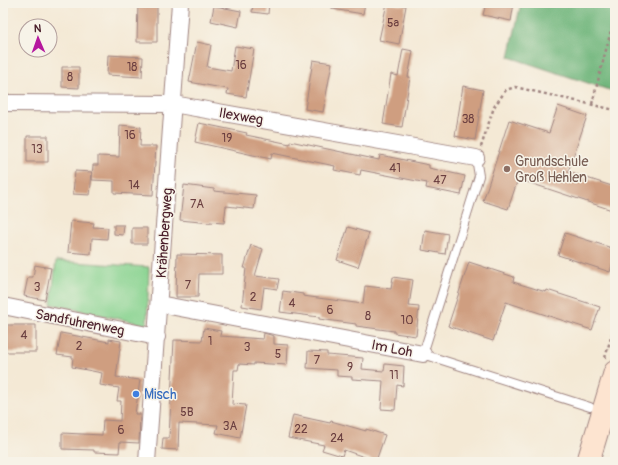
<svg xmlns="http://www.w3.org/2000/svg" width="618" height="465" viewBox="0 0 618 465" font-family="Pangolin,sans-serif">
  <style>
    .green { fill: #88d390; stroke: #69795e }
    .forest { fill: #6eb57a; stroke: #5c6a52 }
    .building { fill: #cf9e80 }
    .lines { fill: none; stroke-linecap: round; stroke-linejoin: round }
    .lane-casing { stroke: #9f8480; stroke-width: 10 }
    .street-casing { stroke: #9f8480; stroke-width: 18 }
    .secondary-casing { stroke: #9f8480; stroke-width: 24 }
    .path { stroke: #9f8480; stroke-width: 2.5; stroke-dasharray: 3 3; stroke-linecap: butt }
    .lane { stroke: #fff; stroke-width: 8 }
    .street { stroke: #fff; stroke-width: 16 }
    .secondary { stroke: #fde4d0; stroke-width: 22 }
    .education-dot { fill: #8d6e63; stroke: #f7f3e8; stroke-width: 1.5 }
    .shop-dot { fill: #3f7fe0; stroke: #f7f3e8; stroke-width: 1.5 }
    .labels { text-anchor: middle; stroke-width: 3; stroke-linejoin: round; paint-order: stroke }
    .number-label { font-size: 12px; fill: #6b3f40 }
    .street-label { font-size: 14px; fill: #4a1f2b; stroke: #f7f3e8 }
    .education-label { font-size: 14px; fill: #785e54; stroke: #f7f3e8; text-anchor: start }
    .shop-label { font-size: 14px; fill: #366cbe; stroke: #f7f3e8; text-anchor: start }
  </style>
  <rect width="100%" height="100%" fill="#f7f3e8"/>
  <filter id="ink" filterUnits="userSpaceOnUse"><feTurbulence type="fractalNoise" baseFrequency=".025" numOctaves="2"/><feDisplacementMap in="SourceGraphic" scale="8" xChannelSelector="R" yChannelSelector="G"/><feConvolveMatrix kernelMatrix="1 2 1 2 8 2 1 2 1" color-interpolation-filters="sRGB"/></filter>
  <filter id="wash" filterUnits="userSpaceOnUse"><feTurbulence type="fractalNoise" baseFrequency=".012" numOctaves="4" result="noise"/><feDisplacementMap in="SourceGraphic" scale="16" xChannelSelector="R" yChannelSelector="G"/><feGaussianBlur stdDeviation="0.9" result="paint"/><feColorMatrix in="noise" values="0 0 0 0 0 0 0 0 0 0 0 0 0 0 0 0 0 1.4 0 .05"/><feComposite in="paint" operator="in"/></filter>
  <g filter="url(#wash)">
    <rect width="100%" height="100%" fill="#f4e9d5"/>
    <path class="green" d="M56,261L149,267L147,325L51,304Z"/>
    <path class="forest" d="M521,3H615V92L509,57Z"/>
    <g id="blocks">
      <path class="building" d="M138,3H157V42H137Z
        M253,3H269L268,14L252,12Z
        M333,3H365L363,14L332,9Z
        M387,3L406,6L399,44L379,40Z
        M486,3H514L511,21L483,15Z
        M214,6L241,11L238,27L211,21Z
        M197,42L211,45L207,67L231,71L235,46L254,49L246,97L227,94L228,89L189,82Z
        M403,49L413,51L408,77H410L402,127L383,124L391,74L398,76Z
        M108,55L143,57L142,77L107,75Z
        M313,60L332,63L323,112L305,109Z
        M62,67H79V88L62,87Z
        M463,86L483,90L475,140L455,136Z
        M558,106L587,116L568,172L615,187V211L518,179L508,209L483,201L509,120L549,133Z
        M199,123L247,133L246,135L290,144V141L379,160L380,155L429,165V168L465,176L461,195L426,188L427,183L361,170L360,175L334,170L335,166L272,153L271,159L195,142Z
        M120,125L141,127L140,146H156L153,195L114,193V181L92,180L93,165H98V156L119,157Z
        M27,136H48V162H27Z
        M75,171L92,172L90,195L73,194Z
        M184,185L214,189V191L256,195L254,209L226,206L224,223L210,222V223L180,220Z
        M71,221L94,223L93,227L108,228L107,239L92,238L91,254L68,252Z
        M114,225H124L123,235L114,234Z
        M348,227L369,233L358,267L337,260Z
        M132,228H147V244H132Z
        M425,230L448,234L445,254L422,250Z
        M565,233L615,249V255L610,272L558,255Z
        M251,245L263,249L255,276L279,279L277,289L264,287L261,309L242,306L246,268H244Z
        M177,254L222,255V274H199L198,297H176Z
        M469,262L514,277L513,282L546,292L547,290L600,307L592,330L506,302L493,341L448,326Z
        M35,265L51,268L45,300L24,296L28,277H33Z
        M393,277L413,280L409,306L419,307L416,336L394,333V331L356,326V324L319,319V317L280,312L283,291L303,294V296L363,304L365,286L391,289Z
        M3,325H36V352H3Z
        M204,328L221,331L220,336L263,339L264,333L274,336V344L288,345L287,365L254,363V365L239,364L238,370H234L232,404L246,405L240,438L216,433L218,425L179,423L178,450L162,449L163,438H169L174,340L202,341Z
        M61,333L109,342V339L121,341L116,377L140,380L135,414H140L139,443L120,442L119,453L94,452V450L62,449V433L102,435L103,420L120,421L121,401H117L119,388L100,385L102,373L72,367L73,357L57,355Z
        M308,351L327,352V355L363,358L362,369L384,371L385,364L404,366L403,386L397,385L395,410L381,409L383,381L352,379V377L337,376V370L307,368Z
        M293,415L330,423L331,421L366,431V429L385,435L376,461L344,450L342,456L322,450L324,445L288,438Z"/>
    </g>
  </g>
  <g filter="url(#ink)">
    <use href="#blocks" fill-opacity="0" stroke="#9f8480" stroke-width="1"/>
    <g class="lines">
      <defs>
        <path id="lane" d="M476,158L479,176L423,354L590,407"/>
        <path id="street" d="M3,103L173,104L476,158
          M159,304L423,354
          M3,306L157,337
          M147,462L180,3"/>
        <path id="secondary" d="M588,462L615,372"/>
      </defs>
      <use href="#lane" class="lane-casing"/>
      <use href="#street" class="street-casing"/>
      <use href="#secondary" class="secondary-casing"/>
      <path class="path" d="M592,104L615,15
        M481,147L494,107L506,90L515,87L615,110
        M605,358L615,324"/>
      <use href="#lane" class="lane"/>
      <use href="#street" class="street"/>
      <use href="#secondary" class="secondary"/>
    </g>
  </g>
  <circle class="education-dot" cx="507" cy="169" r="4"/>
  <circle class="shop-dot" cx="136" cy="394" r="4"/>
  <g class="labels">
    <g class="number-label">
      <text x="393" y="27">5a</text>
      <text x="241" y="69">16</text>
      <text x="132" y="71">18</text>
      <text x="70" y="81">8</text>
      <text x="468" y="123">38</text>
      <text x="130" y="139">16</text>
      <text x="227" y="142">19</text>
      <text x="37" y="153">13</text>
      <text x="395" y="172">41</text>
      <text x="440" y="184">47</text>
      <text x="134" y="189">14</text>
      <text x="197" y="208">7A</text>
      <text x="188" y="289">7</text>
      <text x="37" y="291">3</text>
      <text x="253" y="301">2</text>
      <text x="292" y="307">4</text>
      <text x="330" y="314">6</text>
      <text x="368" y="320">8</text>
      <text x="407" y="324">10</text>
      <text x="24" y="339">4</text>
      <text x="210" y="345">1</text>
      <text x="79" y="350">2</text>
      <text x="247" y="351">3</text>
      <text x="278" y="358">5</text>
      <text x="317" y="364">7</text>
      <text x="350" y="371">9</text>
      <text x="394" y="379">11</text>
      <text x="187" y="416">5B</text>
      <text x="230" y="430">3A</text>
      <text x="301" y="433">22</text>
      <text x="121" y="434">6</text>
      <text x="337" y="442">24</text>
    </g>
    <g class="street-label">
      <text transform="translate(241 116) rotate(10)" y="5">Ilexweg</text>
      <text transform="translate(164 233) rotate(-86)" y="5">Krähenbergweg</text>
      <text transform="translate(80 322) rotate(11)" y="5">Sandfuhrenweg</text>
      <text transform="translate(392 348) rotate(11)" y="5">Im Loh</text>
    </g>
    <g class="education-label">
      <text x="515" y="166">Grundschule<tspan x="515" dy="16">Groß Hehlen</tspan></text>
    </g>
    <g class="shop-label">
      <text x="144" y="399">Misch</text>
    </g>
  </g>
  <rect width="618" height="465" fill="none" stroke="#f7f3e8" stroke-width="16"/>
  <g transform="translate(38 38) rotate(358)"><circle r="19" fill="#f7f3e8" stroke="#b29e9c"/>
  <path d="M0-3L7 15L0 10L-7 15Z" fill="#b5179e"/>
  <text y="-6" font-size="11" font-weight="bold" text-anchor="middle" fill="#4a1f2b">N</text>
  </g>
</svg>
